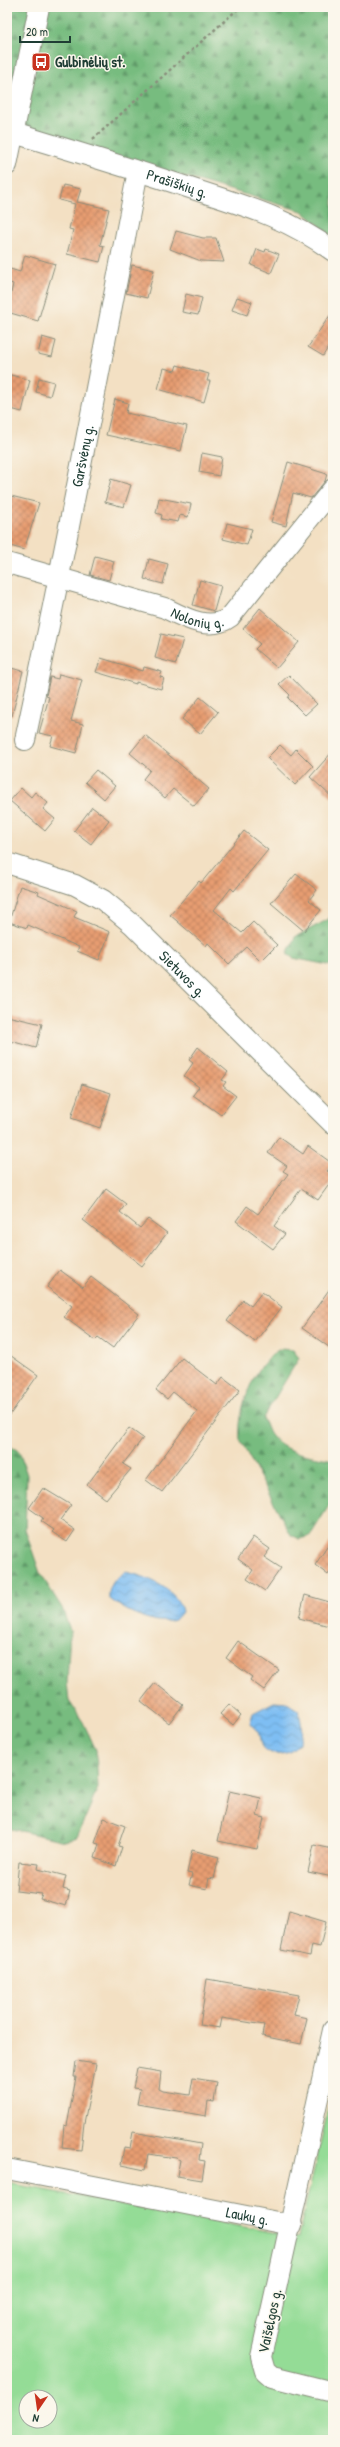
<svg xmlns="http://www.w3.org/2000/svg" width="340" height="2447" viewBox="0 0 340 2447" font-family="'Patrick Hand',sans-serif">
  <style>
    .green { fill: #94dc96; stroke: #5a8c65; fill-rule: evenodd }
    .forest { fill: url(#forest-firs); stroke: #4b7c5a }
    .water { fill: url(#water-waves); stroke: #4e7e94 }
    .building { fill: url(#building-cross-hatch) }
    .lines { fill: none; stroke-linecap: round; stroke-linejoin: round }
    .street-casing { stroke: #898e7c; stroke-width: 22 }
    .path { stroke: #898e7c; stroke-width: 2.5; stroke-dasharray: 3 3; stroke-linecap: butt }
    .street { stroke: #fff; stroke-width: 20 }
    .labels { text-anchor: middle; stroke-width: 3; stroke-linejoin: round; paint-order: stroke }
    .poi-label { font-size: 15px; font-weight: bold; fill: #1f3d34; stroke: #fbf7ec; text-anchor: start }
    .street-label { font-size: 15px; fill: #1f3d34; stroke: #fbf7ec }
  </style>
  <defs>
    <pattern id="forest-firs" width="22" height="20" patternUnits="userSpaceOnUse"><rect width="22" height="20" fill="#77bc7f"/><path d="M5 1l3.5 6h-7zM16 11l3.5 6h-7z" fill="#619a69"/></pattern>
    <pattern id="water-waves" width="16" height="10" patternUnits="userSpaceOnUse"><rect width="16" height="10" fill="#7ebef3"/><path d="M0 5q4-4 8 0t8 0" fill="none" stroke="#679cc6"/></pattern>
    <pattern id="building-cross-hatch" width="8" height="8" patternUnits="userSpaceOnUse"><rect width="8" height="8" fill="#e79d71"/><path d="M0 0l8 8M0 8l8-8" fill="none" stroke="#bb815e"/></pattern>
  </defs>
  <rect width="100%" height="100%" fill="#fbf7ec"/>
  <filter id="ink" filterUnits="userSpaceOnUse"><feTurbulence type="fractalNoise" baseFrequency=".025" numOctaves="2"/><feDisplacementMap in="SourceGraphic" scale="8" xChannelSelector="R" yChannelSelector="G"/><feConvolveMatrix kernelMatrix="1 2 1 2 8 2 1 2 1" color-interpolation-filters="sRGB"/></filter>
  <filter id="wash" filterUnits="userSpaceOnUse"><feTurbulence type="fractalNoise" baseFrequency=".012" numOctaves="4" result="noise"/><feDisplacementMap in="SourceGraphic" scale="16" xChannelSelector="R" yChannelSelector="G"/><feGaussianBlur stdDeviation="0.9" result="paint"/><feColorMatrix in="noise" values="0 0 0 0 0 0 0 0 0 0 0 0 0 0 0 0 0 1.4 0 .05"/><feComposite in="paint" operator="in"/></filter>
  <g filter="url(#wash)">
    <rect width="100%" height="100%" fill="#f3e0c3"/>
    <path class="green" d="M333,2090V2440H7V2183L298,2237ZM26,2397H50V2421H26Z"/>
    <path class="forest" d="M7,7H333V237L302,211L7,125Z
      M333,911V966L293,958L287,954L295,937L329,919Z
      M280,1349L293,1350L299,1358L263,1418C274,1454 301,1453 333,1460V1499L310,1536L300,1539L291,1535L240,1440C237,1410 253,1365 280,1349Z
      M7,1445L19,1451L27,1475L25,1530L40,1573L62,1608L70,1631L67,1682L69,1701L83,1722L96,1750L98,1788L77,1837L65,1841L7,1828Z"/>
    <path class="water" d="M125,1572C145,1575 179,1590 182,1612L175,1620C155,1626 124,1611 109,1598C108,1585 115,1579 125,1572Z
      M274,1702L287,1703L298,1710C304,1728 305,1750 282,1754C277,1755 269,1753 265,1749C259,1745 261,1738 258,1732C256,1729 252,1726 250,1723L253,1713Z"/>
    <g id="blocks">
      <path class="building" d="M63,185L81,189L77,202L109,209L100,245L104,246L100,262L67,254L73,230L69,229L75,204L59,200Z
        M176,231L203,238H216L224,262L201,261L170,249Z
        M257,249L265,252L266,249L279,254L271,273L251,265Z
        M25,255L55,264L38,321L7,312L13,284L7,282V268L20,272Z
        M132,265L154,270L147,298L126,293Z
        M186,294L202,298L198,315L182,312Z
        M237,297L252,302L247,315L232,310Z
        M333,311V339L323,356L308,347Z
        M42,337L56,341L52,357L38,354Z
        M177,365L209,374L207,381H210L204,402L158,389L164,368L175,371Z
        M7,374L30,380L22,412L7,408Z
        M39,378L54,382L50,396L36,392Z
        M115,399L128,403L126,413L187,426L181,451L106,435Z
        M202,453L222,457L219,476L199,472Z
        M288,462L327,474L325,481L311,498L293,493L286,526L271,522Z
        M111,479L131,485L124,507L105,502Z
        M7,495L39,503L24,550L7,545Z
        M159,498L191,504L188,517L180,515L178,522L161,519L162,515L156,513Z
        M227,523L252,529L247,545L223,539Z
        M95,556L114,561L109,580L90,575Z
        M149,559L168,564L163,584L144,579Z
        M200,580L221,586L214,611L193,605Z
        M260,608L299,642L277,668L255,649L260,644L243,629Z
        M161,634L183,639L176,664L155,658Z
        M101,658L143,671L144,667L162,672L160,677L164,678L161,689L136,682V684L96,672Z
        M7,667L23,671L12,716L7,715Z
        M59,674L82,680L71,721L83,724L76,753L50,746L53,736L39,733L49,697L46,696L50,677L58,679Z
        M289,675L317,704L305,715L288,698L290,695L279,684Z
        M200,697L218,712L200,734L182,719Z
        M145,735L209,789L194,806L173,789L165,798L143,779L150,770L130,753Z
        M280,745L291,755L296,749L313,766L295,785L267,758Z
        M333,751V798L310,777Z
        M96,770L115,786L104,799L85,782Z
        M21,788L31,797L35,792L48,803L43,809L55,819L45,831L10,801Z
        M92,807L109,820L91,844L74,831Z
        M244,831L268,850L234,891L231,888L214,910L242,933L253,922L277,945L261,961L247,947L229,964L208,943L206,946L170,915L199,881L201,883Z
        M296,874L317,890L309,900L321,910L304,931L271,903Z
        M20,886L39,892L38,894L77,911L74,917L110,932L99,960L77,951L79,947L28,925L27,928L9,922Z
        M7,1016L42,1024L36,1048L7,1040Z
        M198,1047L228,1072L222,1080L226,1082L223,1086L236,1096L221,1115L193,1095L199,1087L184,1076L193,1063L189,1060Z
        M82,1084L111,1093L100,1128L71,1118Z
        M279,1137L303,1154L308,1146L333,1164L327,1171L333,1175V1179L318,1200L301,1189L274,1226L285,1234L273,1249L236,1221L247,1206L258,1214L288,1174L283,1171L287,1166L268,1153Z
        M106,1189L126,1204L120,1212L140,1228L148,1219L167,1233L142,1266L83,1220Z
        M60,1270L83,1287L91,1277L139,1314L113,1348L98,1337L95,1340L64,1317L72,1306L47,1287Z
        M333,1284V1350L302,1328Z
        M262,1292L282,1307L255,1342L227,1321L243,1300L251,1306Z
        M7,1353L38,1375L7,1419Z
        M182,1358L217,1385L223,1377L240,1390L162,1492L146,1480L197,1411L173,1392L167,1399L156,1390Z
        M129,1428L143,1438L123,1464L131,1469L106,1499L87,1485Z
        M43,1488L71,1505L60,1520L75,1530L67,1542L52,1532L54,1530L41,1521L43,1518L29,1508Z
        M253,1537L270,1549L264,1557L281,1568L265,1591L247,1579L253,1570L238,1559Z
        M333,1538V1567L328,1575L315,1565Z
        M305,1595L333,1603V1627L299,1618Z
        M238,1641L279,1670L264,1690L250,1680L252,1677L226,1658Z
        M155,1683L183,1705L169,1723L141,1701Z
        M229,1704L241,1715L233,1725L220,1714Z
        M229,1791L261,1798L257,1816L264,1818L257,1849L218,1841Z
        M104,1818L125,1826L118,1846L122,1847L116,1866L95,1858L99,1844L95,1843Z
        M314,1845L333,1849V1877L308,1872Z
        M192,1850L219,1857L214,1879L209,1878L207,1889L189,1885L192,1874L187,1873Z
        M19,1862L39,1864L38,1869L66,1876L63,1889L70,1891L66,1906L40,1899L42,1894L16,1891Z
        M289,1911L326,1922L320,1947L312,1945L310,1956L281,1950Z
        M207,1979L299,1995L294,2015L307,2018L301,2044L262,2036L264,2025L222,2018L220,2028L200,2025Z
        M76,2061L96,2064L84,2123L81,2150L62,2148L64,2125L67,2126L76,2077H74Z
        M137,2068L161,2072L159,2089L163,2091L190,2095L193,2078L217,2082L214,2102L208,2101L206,2116L137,2104L140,2089L133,2088Z
        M133,2132L201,2144L199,2160L205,2161L202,2180L177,2176L180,2160L176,2158L148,2154L145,2170L121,2165L124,2147L130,2148Z"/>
    </g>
  </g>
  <g filter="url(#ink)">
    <use href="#blocks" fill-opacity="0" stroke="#898e7c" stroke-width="1"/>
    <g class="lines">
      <defs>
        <g id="street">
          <path id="s1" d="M7,131C67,149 127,167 187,187C242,205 285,216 333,251"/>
          <path d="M7,165L39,7"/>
          <path id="s2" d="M7,563L165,608C185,618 210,632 230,617L333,489"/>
          <path id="s3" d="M25,740C66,551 101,361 138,171"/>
          <path id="s4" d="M7,863L75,885L103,900L132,924L333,1124"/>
          <path d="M333,2030L261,2357L265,2371L272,2377L333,2392"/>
          <path id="s5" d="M7,2169L292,2225"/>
        </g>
      </defs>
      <use href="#street" class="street-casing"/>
      <path class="path" d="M93,139L240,7"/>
      <use href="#street" class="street"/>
    </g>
  </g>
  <defs>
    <symbol id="bus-square" viewBox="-11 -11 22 22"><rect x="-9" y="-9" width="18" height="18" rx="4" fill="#c8321e" stroke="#fbf7ec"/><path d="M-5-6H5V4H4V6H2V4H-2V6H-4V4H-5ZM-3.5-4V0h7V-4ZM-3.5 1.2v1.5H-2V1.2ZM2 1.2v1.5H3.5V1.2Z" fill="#fff"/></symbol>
  </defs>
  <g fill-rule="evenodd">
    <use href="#bus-square" x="30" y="51" width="22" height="22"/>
  </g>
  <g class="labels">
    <g class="poi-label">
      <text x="55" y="67">Gulbinėlių st.</text>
    </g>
    <g class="street-label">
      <text dy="5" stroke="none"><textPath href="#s1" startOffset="178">Prašiškių g.</textPath></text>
      <text dy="5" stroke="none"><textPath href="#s3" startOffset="290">Garšvėnų g.</textPath></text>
      <text dy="5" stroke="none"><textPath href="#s2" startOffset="199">Nolonių g.</textPath></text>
      <text dy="5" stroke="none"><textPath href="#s4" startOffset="212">Sietuvos g.</textPath></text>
      <text dy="5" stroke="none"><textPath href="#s5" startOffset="245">Laukų g.</textPath></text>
      <text transform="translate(270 2321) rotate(-78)" y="5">Vaišelgos g.</text>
    </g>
  </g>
  <rect width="340" height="2447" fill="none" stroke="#fbf7ec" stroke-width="24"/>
  <g transform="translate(38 2409) rotate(193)"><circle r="19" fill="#fbf7ec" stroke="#a3ada2"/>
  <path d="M0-3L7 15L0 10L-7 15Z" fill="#c8321e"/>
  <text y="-6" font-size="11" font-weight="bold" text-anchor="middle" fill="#1f3d34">N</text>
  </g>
  <path d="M20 36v6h50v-6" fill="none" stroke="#1f3d34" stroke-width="2"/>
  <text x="26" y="36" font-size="12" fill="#1f3d34" stroke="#fbf7ec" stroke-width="3" paint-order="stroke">20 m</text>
</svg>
